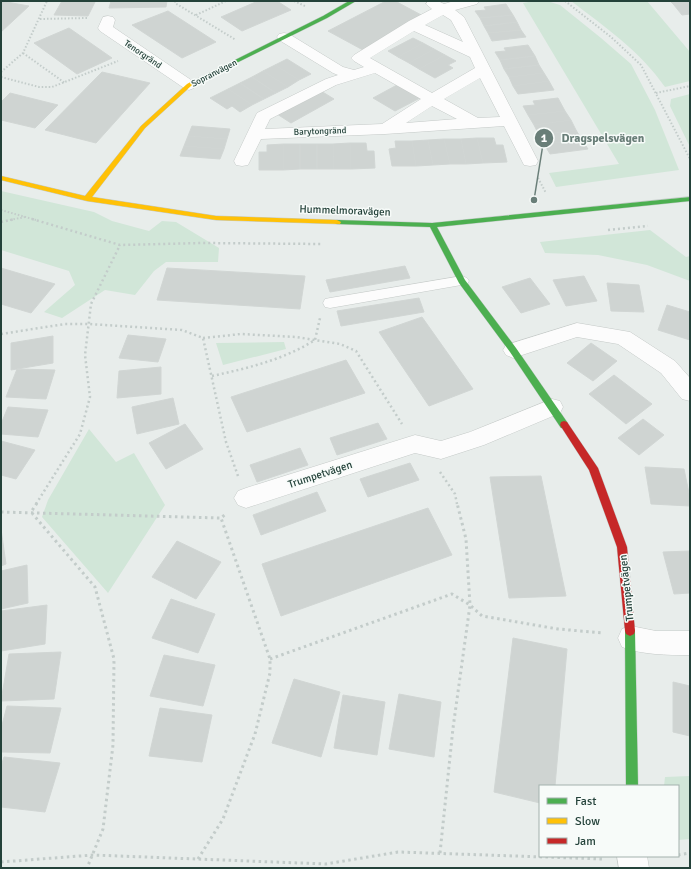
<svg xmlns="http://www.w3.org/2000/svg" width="691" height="869" viewBox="0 0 691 869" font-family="Signika,sans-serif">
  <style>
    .green { fill: #d1e6d8 }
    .building { fill: #cfd4d2; stroke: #d1d6d4 }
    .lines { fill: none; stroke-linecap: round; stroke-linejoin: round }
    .lane-casing { stroke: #c5cac8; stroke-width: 1 }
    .street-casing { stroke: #c5cac8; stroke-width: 1 }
    .fast-casing { stroke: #c3cbc8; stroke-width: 1 }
    .slow-casing { stroke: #c3cbc8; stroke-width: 1 }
    .jam-casing { stroke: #c3cbc8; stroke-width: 1 }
    .path-far2 { stroke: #c3ccca; stroke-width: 2; stroke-dasharray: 1.5 2; stroke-linecap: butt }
    .path-far1 { stroke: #c3ccca; stroke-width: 2.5; stroke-dasharray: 2 3; stroke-linecap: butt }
    .path { stroke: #c3ccca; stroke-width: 3; stroke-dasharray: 2.5 3.5; stroke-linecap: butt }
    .lane { fill: #fcfcfc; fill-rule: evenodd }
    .street { fill: #fcfcfc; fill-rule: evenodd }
    .fast { fill: #4caf50; fill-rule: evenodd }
    .slow { fill: #ffc107; fill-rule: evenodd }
    .jam { fill: #c62828; fill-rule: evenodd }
    .labels { text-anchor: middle; stroke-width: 3; stroke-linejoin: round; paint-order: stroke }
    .far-street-label { font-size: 9px; fill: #24423a; stroke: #f7fbf9 }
    .street-label { font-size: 11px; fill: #24423a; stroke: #f7fbf9 }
    .leader { fill: none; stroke: #697e78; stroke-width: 1.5 }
    .callout-dot { fill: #697e78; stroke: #f7fbf9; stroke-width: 1.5 }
    .mark-label { font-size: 12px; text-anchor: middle; font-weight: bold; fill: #fff }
    .callout-label { font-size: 12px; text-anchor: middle; font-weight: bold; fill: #697e78; stroke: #f7fbf9; stroke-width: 3; stroke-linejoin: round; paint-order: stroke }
  </style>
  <rect width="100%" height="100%" fill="#e8edeb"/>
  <path class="green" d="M534,1H547L560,5L601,38L631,64L655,110L679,170L556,187L549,173L619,164L523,3Z
    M571,1H647L690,52V81L665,87C640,51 605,27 571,1Z
    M690,94V147L670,106L671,99Z
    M1,191L94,212L112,221L149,231L162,221L176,222L219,248L218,262H166L154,271L135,295L105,290L62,318L44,312L75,285L69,271L1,250Z
    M650,230L686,257L690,256V281L647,265L598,255L545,253L540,242Z
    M284,342L286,349L223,365L216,343Z
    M89,429L116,462L134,453L165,505L108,593L42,517L48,500Z
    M690,776V839L678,840V786H664L665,777Z"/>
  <path class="building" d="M1,1L29,6L1,32Z
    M62,1H75L95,2L88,16L54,15Z
    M111,1H167L166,7L109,8Z
    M258,1H277L291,10L242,31L221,17Z
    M386,1H395L425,17L363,50L328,31Z
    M670,1H690V3L674,5Z
    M690,3V14L682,15L674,5Z
    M506,4L513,15L480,18L475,11L486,10L484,7Z
    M168,11L216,42L182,58L132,25Z
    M513,15L517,22L484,26L480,18Z
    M517,22L521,30L488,33L484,26Z
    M69,28L112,58L77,74L34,43Z
    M521,30L526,37L492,41L488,33Z
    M413,38L423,43L398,57L388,51Z
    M423,43L434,49L409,63L398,57Z
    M528,45L535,56L500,60L495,52L506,51L504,48Z
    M434,49L445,55L419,69L409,63Z
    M445,55L456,61L448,65L453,68L435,78L419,69Z
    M535,56L539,65L504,69L500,60Z
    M287,59L311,74L299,80L275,65Z
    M275,65L299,80L288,87L263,71Z
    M539,65L544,73L509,77L504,69Z
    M263,71L288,87L276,93L252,77Z
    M102,72L150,83L96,143L45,130Z
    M544,73L549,81L513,86L509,77Z
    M252,77L276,93L264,99L240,83Z
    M549,81L554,90L518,94L513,86Z
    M240,83L264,99L252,105L228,89Z
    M397,85L420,98L395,111L373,98Z
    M228,89L252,105L240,112L232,106L227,109L210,98Z
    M321,91L334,99L291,123L277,114Z
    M10,93L58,105L35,128L1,120V102Z
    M558,98L565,111L528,115L523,106L535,105L533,101Z
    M565,111L571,120L534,125L528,115Z
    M571,120L576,130L539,135L534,125Z
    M192,126L230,129L227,139L188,136Z
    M576,130L582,140L544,144L539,135Z
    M188,136L227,139L224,149L184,146Z
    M477,138H494L496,145H503L507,162L483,163Z
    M477,138L483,163L466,164L461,139Z
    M444,139L450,164L433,165L428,140Z
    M444,139H461L466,164H450Z
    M428,140L433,165L416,166L412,141Z
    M582,140L588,149L550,154L544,144Z
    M395,141H412L416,166H392L389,149L396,148Z
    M350,143H366L367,151H374L375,168L351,169Z
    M350,143L351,169H334L333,144Z
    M284,144H300V169L283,170Z
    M284,144L283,170H259V152H267V145Z
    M300,144H317V169H300Z
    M317,144H333L334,169H317Z
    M184,146L224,149L220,159L180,156Z
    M405,266L410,278L330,292L326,280Z
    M1,268L55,284L31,313L1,304Z
    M167,268L305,276L300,309L157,300Z
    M584,276L597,301L566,306L553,280Z
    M530,278L550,304L521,313L502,287Z
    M607,283L639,285L644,312L611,311Z
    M419,298L424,312L341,326L337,311Z
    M667,305L690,312V340L658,330Z
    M422,317L473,389L429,406L379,332Z
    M128,335L166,339L158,362L119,358Z
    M53,336V363L11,370V343Z
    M591,343L617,361L593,381L567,363Z
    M346,360L365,393L247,432L231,397Z
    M161,367V394L117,398L119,371Z
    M17,369L55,370L46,399L6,397Z
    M614,375L652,404L626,424L589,394Z
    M173,398L179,424L137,434L132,407Z
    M8,407L48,410L38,437L1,434V424Z
    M643,419L664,435L639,455L618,438Z
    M378,423L387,439L337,455L330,438Z
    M185,424L203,449L166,469L149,443Z
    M1,441L35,450L16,479L1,475Z
    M300,448L308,465L257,482L250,465Z
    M410,463L419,480L368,497L360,479Z
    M645,467L684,469L690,498V506L651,504Z
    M541,476L566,596L509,598L490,477Z
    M317,492L326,511L261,535L253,515Z
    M428,508L452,555L281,616L262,564Z
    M1,529L6,564L1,566Z
    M177,541L221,562L196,599L152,577Z
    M690,551V593L674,594L663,552Z
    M27,565L28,603L1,609V571Z
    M171,599L215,614L198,653L152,638Z
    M47,605L45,644L1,651V611Z
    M513,638L567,649L555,786H540V803L494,792Z
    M61,652L54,699L1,701L9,654Z
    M164,655L215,665L203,706L150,696Z
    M294,679L340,692L321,757L272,743Z
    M673,682L690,686V736L673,732Z
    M399,694L441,702L434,757L389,749Z
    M343,695L385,702L377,755L334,748Z
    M7,706L61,708L50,753L1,752V729Z
    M160,708L212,715L202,762L149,756Z
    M4,757L60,763L45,812L1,807V766Z"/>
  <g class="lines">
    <defs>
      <path id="lane" d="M462,276L467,278L469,281L467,284L330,308L325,307L323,303L325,299L330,298Z"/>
      <path id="street" d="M428,1H438L444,4L454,1H479L477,4L455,10L464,17L538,161L536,165L530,166L524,165L504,126L385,134L261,139L248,165L242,166L236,165L234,161L257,113L326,79L338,75L333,73L279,40L277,37L279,34L284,33L289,34L343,67L354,70L364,67L354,61L351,58L354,55L409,21L432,9L426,4ZM443,15L451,20L463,42L425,25ZM414,31L470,57L475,68L432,93L370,58ZM375,73L421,99L382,124L265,129L270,119L336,85ZM480,78L500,117L478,118L444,99ZM432,106L457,119L406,123Z
        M108,16L113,17L115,20L113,27L194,82L197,85L194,88L189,90L184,88L100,31L98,28L103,17Z
        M577,323L630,332L675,361L690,378V401L682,399L661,373L618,344L577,337L513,358L506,355L503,350L506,345Z
        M552,399L560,401L563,407L560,413L484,445L441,459L415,453L246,508L238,505L234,498L238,491L246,488L415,435L441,441L470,432Z
        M631,626L656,631H690V655C666,655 644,655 622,647L618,638L622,629Z
        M617,856H647L649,868H619Z"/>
      <path id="fast" d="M349,1H356L327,18L198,82L193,81L323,16Z
        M690,197V201L437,227L465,280L516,348L567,422L568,425L567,428H561L510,352L459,283L430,227L337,224L333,222L337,220L432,223Z
        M630,626L634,628L635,631L638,786H626L625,631L626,628Z"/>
      <path id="slow" d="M194,80L199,81L191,86L145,128L92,197L216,216L337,220L341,222L340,224L216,220L87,201L1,180V176L85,196L141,126L187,84Z"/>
      <path id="jam" d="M564,421L567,422L598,468L627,547L635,631L634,634L630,636L626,634L625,631L617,547L589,470L560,425L561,422Z"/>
    </defs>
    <use href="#lane" class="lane-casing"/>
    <use href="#street" class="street-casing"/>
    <use href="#fast" class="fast-casing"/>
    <use href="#slow" class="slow-casing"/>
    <use href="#jam" class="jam-casing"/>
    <path class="path-far2" d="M175,1V3L236,40
      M294,1L305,6
      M565,1L611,37L641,65L690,159
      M196,15L226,1
      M40,19L87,18
      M23,53L65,83
      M1,72L23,53L47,1
      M1,77L39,87H52L118,61
      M656,93L690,86
      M538,178L546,193
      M1,210L36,220
      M10,220L25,217"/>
    <path class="path-far1" d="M32,219L120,245L203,243L323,244
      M1,222L15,219
      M608,230L648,226
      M1,334L65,324H89L182,330L203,338L226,442L238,476
      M203,338L241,334L296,337L340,344L356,351L402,424
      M212,376C248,368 283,360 315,340L320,318
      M440,472L455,494L457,504
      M36,504L80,434L90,397L85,355L91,304L120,245"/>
    <path class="path" d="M37,503L31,512L95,587L114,659L113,745L103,829L87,868
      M1,512L221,518L227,513
      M270,659L452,594L470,605L482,616L558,629L604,633
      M440,853L453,728L470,605L466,539L457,503
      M678,855L690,853
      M198,859L223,819L255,734L270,673V659L221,518
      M1,862L93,855L326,864L398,852L603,859"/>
    <use href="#lane" class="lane"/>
    <use href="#street" class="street"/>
    <use href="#fast" class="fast"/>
    <use href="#slow" class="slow"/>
    <use href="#jam" class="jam"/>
  </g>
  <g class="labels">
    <g class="far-street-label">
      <text transform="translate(143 54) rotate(34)" y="3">Tenorgränd</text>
      <text transform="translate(214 73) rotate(-27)" y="3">Sopranvägen</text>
      <text transform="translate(320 131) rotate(-2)" y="3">Barytongränd</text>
    </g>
    <g class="street-label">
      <text transform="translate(345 210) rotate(2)" y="4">Hummelmoravägen</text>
      <text transform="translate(320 474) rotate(-18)" y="4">Trumpetvägen</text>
      <text transform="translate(626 588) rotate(-96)" y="4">Trumpetvägen</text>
    </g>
  </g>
  <path class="leader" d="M534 200L544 138"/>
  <g class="callout-dot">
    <circle cx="534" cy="200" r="4"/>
    <circle cx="544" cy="138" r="10"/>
  </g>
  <g class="mark-label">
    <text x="544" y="142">1</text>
  </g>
  <g class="callout-label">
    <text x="603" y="142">Dragspelsvägen</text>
  </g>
  <rect width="691" height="869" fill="none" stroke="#24423a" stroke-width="4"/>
  <rect x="539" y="785" width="140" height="72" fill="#f7fbf9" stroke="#a3b1ad"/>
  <rect x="547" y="798" width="20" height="6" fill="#4caf50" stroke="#a3b1ad"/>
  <text x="575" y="805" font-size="12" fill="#24423a">Fast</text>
  <rect x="547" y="818" width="20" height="6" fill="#ffc107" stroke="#a3b1ad"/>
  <text x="575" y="825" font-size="12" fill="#24423a">Slow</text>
  <rect x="547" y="838" width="20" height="6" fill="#c62828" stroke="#a3b1ad"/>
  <text x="575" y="845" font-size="12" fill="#24423a">Jam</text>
</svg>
